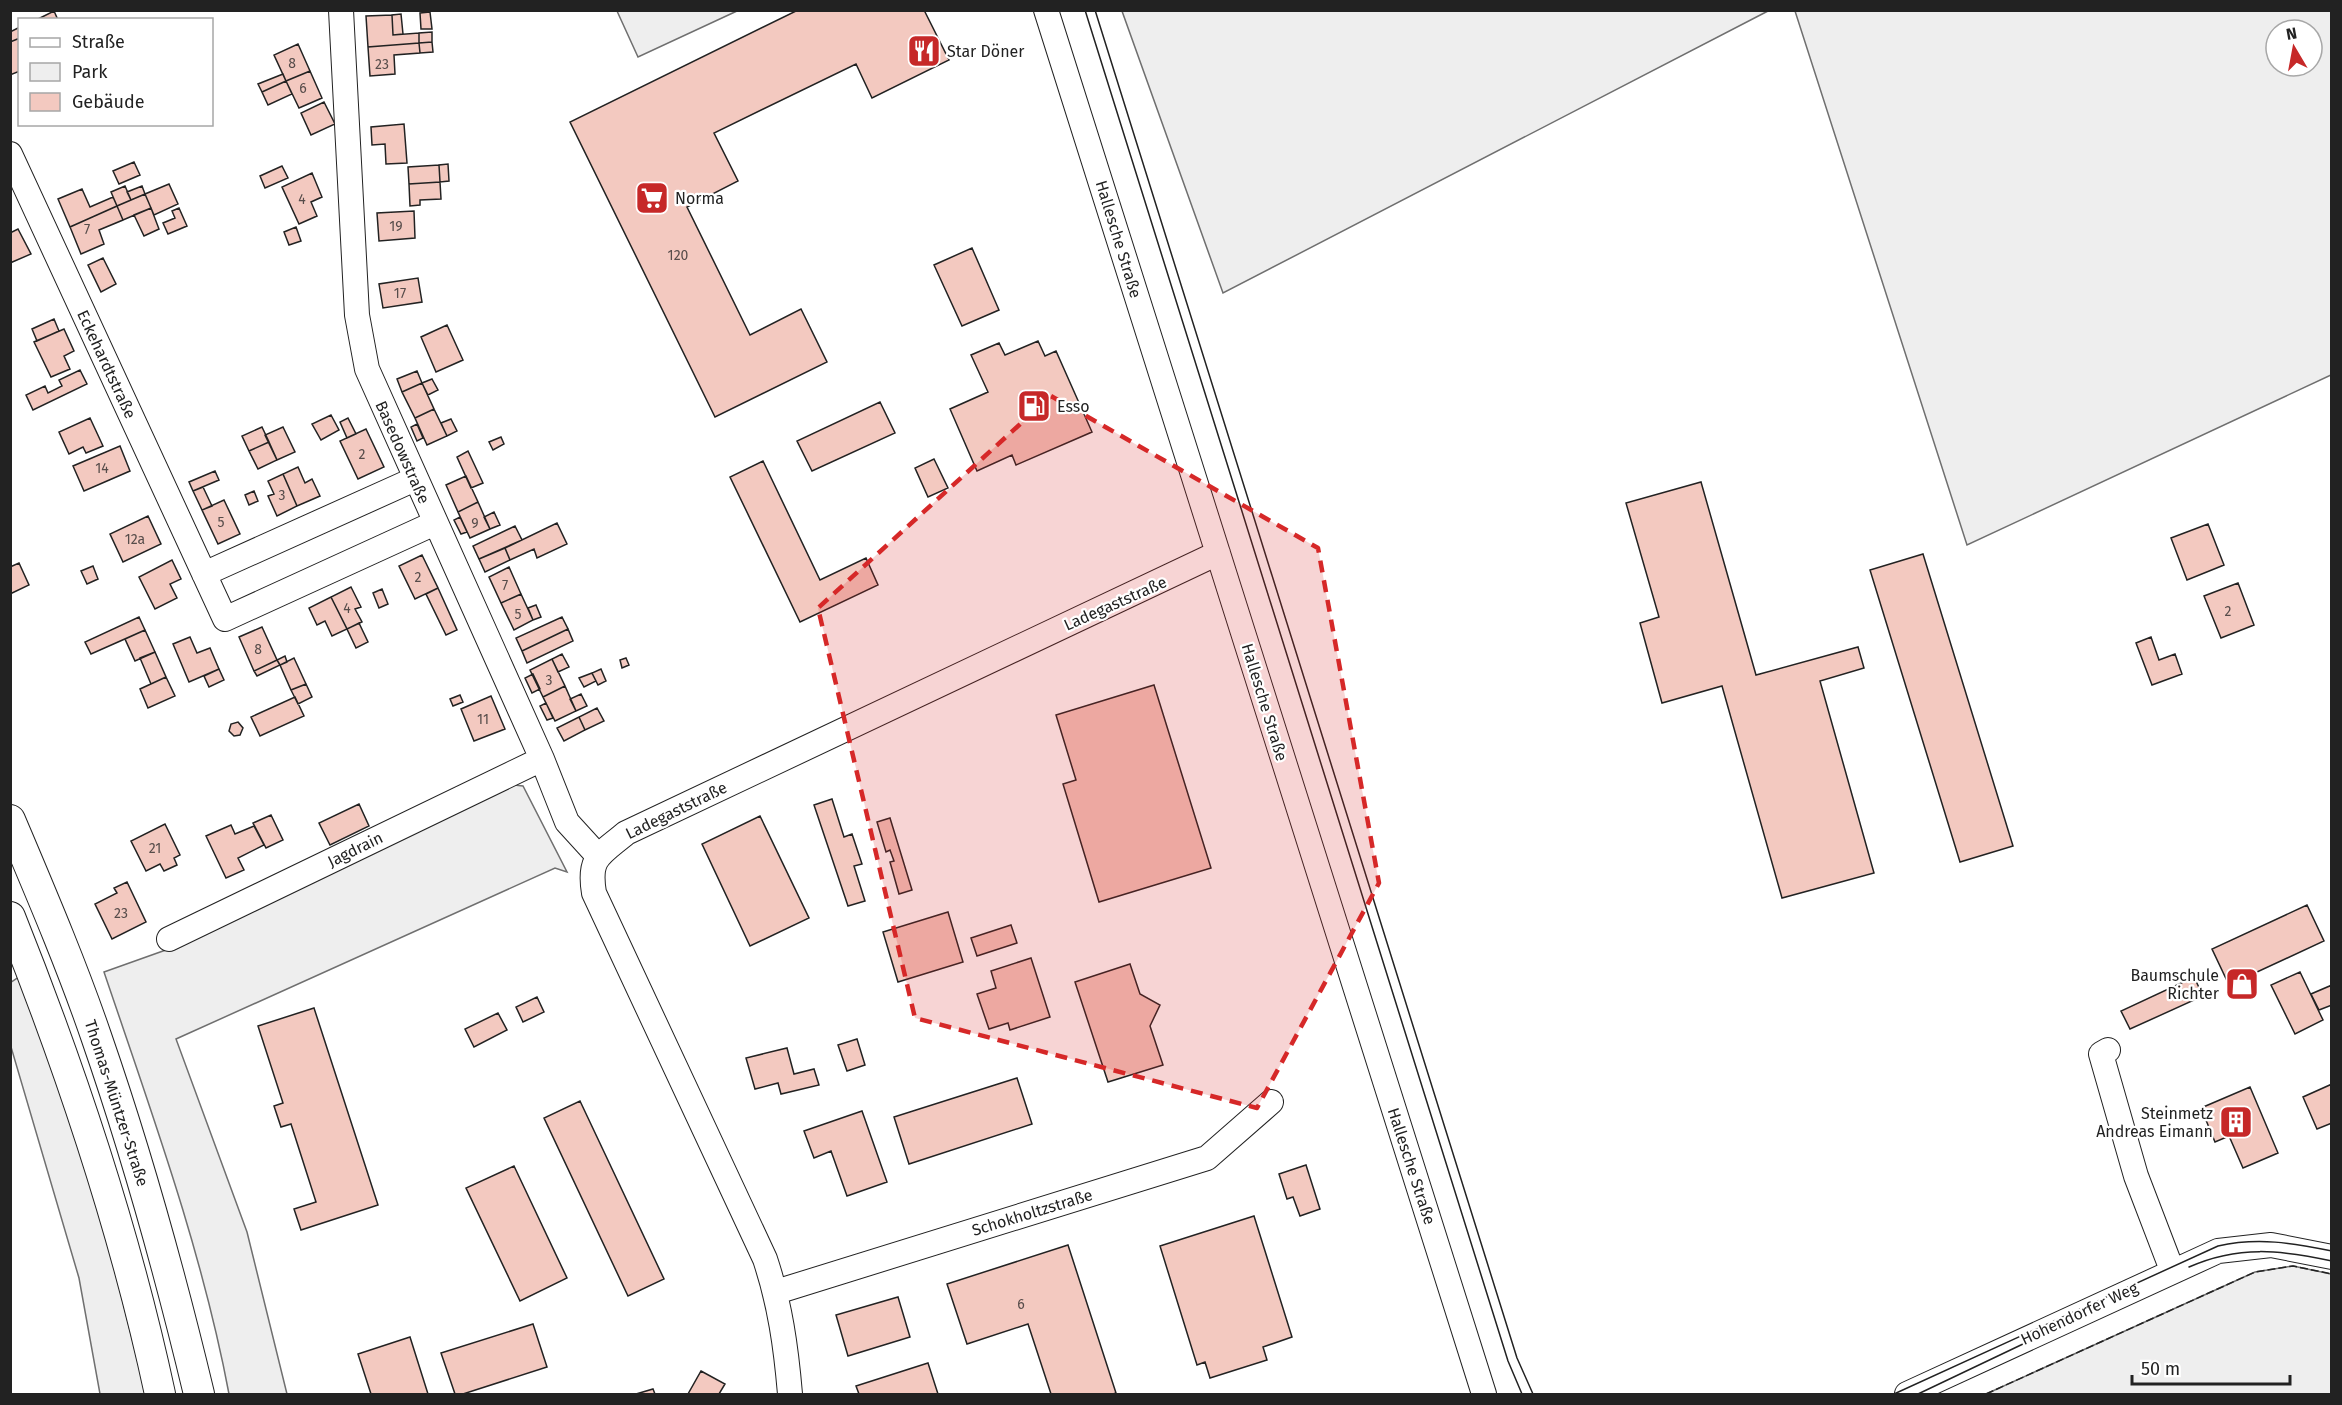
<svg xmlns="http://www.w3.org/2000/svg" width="2342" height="1405" viewBox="0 0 2342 1405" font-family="'Fira Sans',sans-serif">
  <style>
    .green { fill: #eee; stroke: #6f6f6f; stroke-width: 1.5; fill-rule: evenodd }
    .building { fill: #f3c9c0; stroke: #222; stroke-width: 1.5 }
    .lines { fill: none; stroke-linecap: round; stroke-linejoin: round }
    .minor-casing { stroke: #222; stroke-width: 26 }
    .major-casing { stroke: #222; stroke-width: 32 }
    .minor { stroke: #fff; stroke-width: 24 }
    .major { stroke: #fff; stroke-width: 30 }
    .tram { stroke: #222; stroke-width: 1.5 }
    .fence { stroke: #222; stroke-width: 1.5; stroke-dasharray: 8 3; stroke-linecap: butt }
    .marked { fill: #d62828; fill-opacity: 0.2; stroke: #d62828; stroke-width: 4.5; stroke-dasharray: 12 8; stroke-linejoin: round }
    .labels { text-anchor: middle; stroke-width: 4.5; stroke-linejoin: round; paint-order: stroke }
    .number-label { font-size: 14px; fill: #564c4a }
    .poi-label { font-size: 16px; fill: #222; stroke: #fff; text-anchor: start }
    .street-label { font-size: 16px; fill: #222; stroke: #fff }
  </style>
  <rect width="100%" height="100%" fill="#fff"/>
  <path class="green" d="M617,11H737L638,57Z
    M1122,11V10L1768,11L1223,293Z
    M1795,11H2331V375L1967,545ZM2276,30H2312V66H2276Z
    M514,785L523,786L567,872L555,868L176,1039L247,1232L287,1394H229C202,1250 151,1111 104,972L177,946Z
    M19,977L68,1110L105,1230L146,1394H100L79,1278L11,1047L10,983Z
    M2293,1266L2331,1274V1394H1986L2255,1272Z"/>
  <path class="building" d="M798,10H924L949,60L872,98L856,64L714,133L738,181L687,207L750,335L801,309L827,362L715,417L570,122Z
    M54,11L58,20H36Z
    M430,12L432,29H421L420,13Z
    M401,14L403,34L393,35L392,15Z
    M392,15L393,35L419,33V43L368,47L366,16Z
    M20,27V38L10,42V32Z
    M432,32V42L419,43V33Z
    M20,38V71L10,75V42Z
    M432,42L433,52L420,53L419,43Z
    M419,43L420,53L394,55L395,74L370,76L368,47Z
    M298,44L310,71L286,81L274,55Z
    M310,71L322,98L299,108L286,81Z
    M283,74L286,81L262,92L258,84Z
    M286,81L292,94L268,105L262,92Z
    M324,102L335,124L311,135L301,113Z
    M404,124L407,163L386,164L385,144L372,145L371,127Z
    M134,162L140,175L119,184L113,171Z
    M448,164L449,181L440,182L439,165Z
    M439,165L440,182L409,184L408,167Z
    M282,166L288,178L265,188L260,176Z
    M312,173L322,197L311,202L317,216L299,224L282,187Z
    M440,182L441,199L420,200V205L410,206L409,184Z
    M169,184L178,204L154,215L145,194Z
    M125,186L131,200L117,206L111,192Z
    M142,186L145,194L131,200L127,192Z
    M82,189L90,207L113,197L117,206L70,227L58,199Z
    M145,194L151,208L123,220L117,206Z
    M117,206L123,220L99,230L104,244L81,254L70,227Z
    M151,208L159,229L144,236L134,215Z
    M179,208L187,226L168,234L163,223L175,218L172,211Z
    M414,211L415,238L379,241L377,213Z
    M296,227L301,241L289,245L284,232Z
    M18,229L31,254L10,263V233Z
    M972,248L999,310L962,326L934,265Z
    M103,258L116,284L101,292L88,265Z
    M418,278L422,302L383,308L379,284Z
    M54,319L59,331L37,341L32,329Z
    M447,325L463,360L436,372L421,337Z
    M64,329L74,351L64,356L70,369L51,377L34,342Z
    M1038,341L1045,356L1056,351L1092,432L1016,465L1012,455L977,471L950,409L988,392L971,355L999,343L1005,355Z
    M80,370L87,384L33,410L26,395L45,386L48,393L62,386L59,380Z
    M417,371L422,383L402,392L397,379Z
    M432,379L438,390L428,395L422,383Z
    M422,383L434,409L415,418L402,392Z
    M880,402L895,433L812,471L797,441Z
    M434,409L447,436L427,445L415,418Z
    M331,415L339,430L321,440L312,424Z
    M90,418L103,446L86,453L83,447L69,454L59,432Z
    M348,418L356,434L347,438L340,422Z
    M451,419L457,431L447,436L441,423Z
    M417,424L423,438L417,441L411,427Z
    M262,427L269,442L249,451L242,436Z
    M283,427L295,452L277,460L265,435Z
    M366,429L384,467L358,479L340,441Z
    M501,437L504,444L493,450L489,442Z
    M269,442L277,460L258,469L249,451Z
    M120,446L130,471L84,491L73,466Z
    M468,451L483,483L471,488L457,457Z
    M934,459L948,488L928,497L915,468Z
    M763,461L820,580L866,558L878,585L800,622L730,477Z
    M298,467L305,483L312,479L320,496L297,506L283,474Z
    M215,471L219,480L193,491L189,482Z
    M283,474L297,506L277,516L268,496L274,494L268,481Z
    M466,476L478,502L458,512L446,485Z
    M1701,482L1756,675L1858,647L1864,668L1820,681L1874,873L1782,898L1722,686L1662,703L1640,623L1659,617L1626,503Z
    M203,487L212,506L202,510L193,491Z
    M254,491L258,501L249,505L245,495Z
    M224,500L240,534L218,544L202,510Z
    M478,502L490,529L470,538L458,512Z
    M494,512L500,525L490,529L484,517Z
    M148,516L161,544L123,562L110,534Z
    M460,517L467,532L461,534L454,520Z
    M557,523L567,544L537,558L534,549L510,560L505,548Z
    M2208,524L2224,565L2187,580L2171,538Z
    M515,526L522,540L479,559L473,546Z
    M505,548L510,560L485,572L479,559Z
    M1923,554L2013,846L1960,862L1870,570Z
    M422,555L438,588L415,599L399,566Z
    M172,560L181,579L170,584L177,598L155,609L139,577Z
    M19,563L29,585L10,594V567Z
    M93,566L98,579L87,584L81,571Z
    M509,567L521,594L501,603L489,577Z
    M2238,583L2254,625L2221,638L2204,596Z
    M351,587L361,607L355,609L362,622L347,629L331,597Z
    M438,588L457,630L446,635L426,594Z
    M382,589L388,604L379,608L373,593Z
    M521,594L533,620L514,630L501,603Z
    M331,597L347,629L332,636L325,621L317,625L309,608Z
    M536,605L541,617L533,620L528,608Z
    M139,617L145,630L91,654L85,642Z
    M562,617L568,629L522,651L516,638Z
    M359,623L368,642L356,648L347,629Z
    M262,627L277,660L254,671L239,637Z
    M568,629L573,641L527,663L522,651Z
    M145,630L155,652L135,661L125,639Z
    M190,637L197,653L210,648L219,669L189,682L173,644Z
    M2151,637L2159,660L2175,654L2182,674L2152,685L2136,643Z
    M155,652L166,677L151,684L140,658Z
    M562,654L569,667L558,672L552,659Z
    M285,656L287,662L280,665L277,660Z
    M294,658L306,684L291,690L280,665Z
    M626,658L629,665L622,668L620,660Z
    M552,659L565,686L543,697L530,670Z
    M277,660L280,665L257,676L254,671Z
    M219,669L224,680L209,687L204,676Z
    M601,669L606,681L598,685L592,673Z
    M592,673L596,681L584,687L579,678Z
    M533,674L540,689L532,693L525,678Z
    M166,677L175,696L148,708L140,689Z
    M306,684L312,697L298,704L291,690Z
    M1154,685L1211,868L1099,902L1063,784L1076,780L1056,715Z
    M565,686L576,711L555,721L543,697Z
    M581,694L587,706L576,711L570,699Z
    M460,695L463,702L453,706L450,699Z
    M491,696L505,729L474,741L461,709Z
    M295,697L304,716L260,736L251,717Z
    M546,703L553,718L547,720L540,706Z
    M597,708L604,721L585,730L579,717Z
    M579,717L585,730L564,741L557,728Z
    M238,722L243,728L240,735L234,736L229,731L231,724Z
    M832,799L844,837L852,834L862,864L854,866L865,901L848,906L814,805Z
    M359,804L369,826L330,845L319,823Z
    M271,815L283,840L266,848L253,823Z
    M760,816L809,918L750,946L702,844Z
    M890,818L912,890L899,894L890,862L894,861L890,850L886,852L877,822Z
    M165,824L180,855L174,858L177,865L164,871L160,864L146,871L131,841Z
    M231,825L235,834L254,826L264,845L238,858L244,870L226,878L206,836Z
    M127,882L146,922L112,939L95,904L117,893L114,888Z
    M2307,905L2324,941L2229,985L2212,949Z
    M948,912L963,962L898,982L883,932Z
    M1011,925L1017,943L977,956L971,938Z
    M1031,958L1050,1017L1010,1030L1008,1023L989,1029L977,994L996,988L991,971Z
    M1130,964L1140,994L1160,1005L1150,1026L1163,1065L1108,1082L1075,982Z
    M2300,972L2323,1020L2295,1034L2271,985Z
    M2194,977L2203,996L2130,1029L2121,1011Z
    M2332,985V1005L2319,1010L2311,994Z
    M537,997L544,1012L523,1022L516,1007Z
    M314,1008L378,1205L301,1230L294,1209L316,1202L291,1124L281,1127L274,1106L283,1103L258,1026Z
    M498,1013L507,1030L474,1047L465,1029Z
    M857,1039L865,1065L847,1071L838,1045Z
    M787,1048L794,1074L814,1069L819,1085L781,1094L778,1083L755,1089L746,1058Z
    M1017,1078L1032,1124L909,1164L894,1117Z
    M2332,1084V1123L2317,1129L2303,1097Z
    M2250,1087L2278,1153L2243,1168L2229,1136L2215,1142L2201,1108Z
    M580,1101L664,1279L628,1296L544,1118Z
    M862,1111L887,1182L847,1196L831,1151L814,1158L804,1131Z
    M1306,1165L1320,1209L1300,1216L1293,1197L1287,1199L1279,1174Z
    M514,1166L567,1278L520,1301L466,1188Z
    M1254,1216L1292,1337L1263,1347L1267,1360L1210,1378L1205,1362L1197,1365L1160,1246Z
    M1068,1245L1116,1393L1113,1394H1051L1028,1324L967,1344L947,1284Z
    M898,1297L910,1337L848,1356L836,1315Z
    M533,1324L547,1367L463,1394H455L441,1353Z
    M410,1337L428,1394H371L358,1354Z
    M928,1363L938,1394H859L856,1386Z
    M701,1371L725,1384L719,1394H688Z
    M653,1389L655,1394H636Z"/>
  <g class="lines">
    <defs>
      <path id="minor" d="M341,10L357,315L367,369L542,759L567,822L598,856
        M1046,10L1484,1394
        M10,154L225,619L435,523
        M204,574L415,479
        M169,939L542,759
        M2108,1050L2101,1054L2136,1176L2172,1270
        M776,1292L1207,1158L1271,1102
        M790,1394C786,1347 780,1304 765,1259L594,893C588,857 600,855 626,833L1218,553
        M1907,1394L2218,1251L2271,1245L2332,1257"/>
      <path id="major" d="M10,820C40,891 71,963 96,1036C137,1154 170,1273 199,1394
        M10,917C72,1072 125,1231 160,1394"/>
    </defs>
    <use href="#minor" class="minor-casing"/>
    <use href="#major" class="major-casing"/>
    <use href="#minor" class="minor"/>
    <use href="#major" class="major"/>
    <path class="tram" d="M1085,10L1508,1361L1522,1394
      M1095,10L1517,1358L1533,1394
      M2189,1267C2238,1245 2281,1250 2332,1261
      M1894,1394L2218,1246C2258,1237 2292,1243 2332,1251
      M1918,1394L2023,1344"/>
    <path class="fence" d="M1986,1394L2255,1272L2293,1266L2332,1274"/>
  </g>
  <path class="marked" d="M1051,396L1318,548L1379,883L1257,1108L915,1018L818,608Z"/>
  <defs>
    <symbol id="restaurant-square" viewBox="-11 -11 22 22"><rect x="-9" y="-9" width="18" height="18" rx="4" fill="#c62828" stroke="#fff"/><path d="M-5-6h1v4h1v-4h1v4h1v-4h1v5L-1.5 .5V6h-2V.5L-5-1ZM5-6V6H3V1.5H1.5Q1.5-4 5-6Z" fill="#fff"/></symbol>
    <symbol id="supermarket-square" viewBox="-11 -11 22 22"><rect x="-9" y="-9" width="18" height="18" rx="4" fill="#c62828" stroke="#fff"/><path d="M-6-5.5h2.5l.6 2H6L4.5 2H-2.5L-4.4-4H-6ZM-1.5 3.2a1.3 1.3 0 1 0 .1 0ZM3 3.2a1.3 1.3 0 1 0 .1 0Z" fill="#fff"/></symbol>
    <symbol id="fuel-square" viewBox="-11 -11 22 22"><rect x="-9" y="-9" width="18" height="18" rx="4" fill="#c62828" stroke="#fff"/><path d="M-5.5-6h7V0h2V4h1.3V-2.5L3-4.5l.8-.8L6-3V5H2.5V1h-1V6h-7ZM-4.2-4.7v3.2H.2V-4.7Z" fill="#fff"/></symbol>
    <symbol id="shop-square" viewBox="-11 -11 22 22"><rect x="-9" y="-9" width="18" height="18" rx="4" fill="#c62828" stroke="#fff"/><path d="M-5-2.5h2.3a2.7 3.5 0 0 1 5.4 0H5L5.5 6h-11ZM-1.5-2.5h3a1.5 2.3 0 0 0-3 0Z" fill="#fff"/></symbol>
    <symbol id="building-square" viewBox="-11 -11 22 22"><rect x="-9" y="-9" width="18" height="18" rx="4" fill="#c62828" stroke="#fff"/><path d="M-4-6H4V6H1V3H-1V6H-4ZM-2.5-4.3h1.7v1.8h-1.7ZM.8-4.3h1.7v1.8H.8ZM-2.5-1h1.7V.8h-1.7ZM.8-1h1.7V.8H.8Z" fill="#fff"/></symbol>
  </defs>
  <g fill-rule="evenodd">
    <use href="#restaurant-square" x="905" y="32" width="38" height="38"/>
    <use href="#supermarket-square" x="633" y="179" width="38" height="38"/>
    <use href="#fuel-square" x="1015" y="387" width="38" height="38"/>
    <use href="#shop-square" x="2223" y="965" width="38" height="38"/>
    <use href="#building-square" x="2217" y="1103" width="38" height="38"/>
  </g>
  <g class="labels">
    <g class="number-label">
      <text x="292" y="68">8</text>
      <text x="382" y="69">23</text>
      <text x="303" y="93">6</text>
      <text x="302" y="204">4</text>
      <text x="396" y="231">19</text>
      <text x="87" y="234">7</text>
      <text x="678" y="260">120</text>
      <text x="400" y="298">17</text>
      <text x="362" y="459">2</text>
      <text x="102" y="473">14</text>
      <text x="282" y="500">3</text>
      <text x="221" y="527">5</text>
      <text x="475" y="528">9</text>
      <text x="135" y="544">12a</text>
      <text x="418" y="582">2</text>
      <text x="505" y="590">7</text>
      <text x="347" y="613">4</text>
      <text x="2228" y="616">2</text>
      <text x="518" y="619">5</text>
      <text x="258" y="654">8</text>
      <text x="549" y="685">3</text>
      <text x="483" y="724">11</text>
      <text x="155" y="853">21</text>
      <text x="121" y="918">23</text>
      <text x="1021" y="1309">6</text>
    </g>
    <g class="poi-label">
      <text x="947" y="57">Star Döner</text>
      <text x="675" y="204">Norma</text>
      <text x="1057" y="412">Esso</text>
      <text x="2219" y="981" text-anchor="end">Baumschule<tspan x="2219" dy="18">Richter</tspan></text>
      <text x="2213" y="1119" text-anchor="end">Steinmetz<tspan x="2213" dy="18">Andreas Eimann</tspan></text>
    </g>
    <g class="street-label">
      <text transform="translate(1119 239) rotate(73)" y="6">Hallesche Straße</text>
      <text transform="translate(107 364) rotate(65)" y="6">Eckehardtstraße</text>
      <text transform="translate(403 452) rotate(66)" y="6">Basedowstraße</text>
      <text transform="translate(1115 603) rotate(-24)" y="6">Ladegaststraße</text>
      <text transform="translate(1265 702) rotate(73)" y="6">Hallesche Straße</text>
      <text transform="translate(676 810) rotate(-26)" y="6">Ladegaststraße</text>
      <text transform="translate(355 849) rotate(-26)" y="6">Jagdrain</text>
      <text transform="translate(117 1103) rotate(72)" y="6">Thomas-Müntzer-Straße</text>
      <text transform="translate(1412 1166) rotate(72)" y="6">Hallesche Straße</text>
      <text transform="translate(1032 1212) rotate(-17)" y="6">Schokholtzstraße</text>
      <text transform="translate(2079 1313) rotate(-25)" y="6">Hohendorfer Weg</text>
    </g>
  </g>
  <rect width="2342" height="1405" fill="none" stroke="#222222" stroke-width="24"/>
  <rect x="18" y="18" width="195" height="108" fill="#ffffff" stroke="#a7a7a7" stroke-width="1.5"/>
  <rect x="30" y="38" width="30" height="9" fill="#ffffff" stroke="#a7a7a7" stroke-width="1.5"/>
  <text x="72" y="48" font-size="18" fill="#222222">Straße</text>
  <rect x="30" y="63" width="30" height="18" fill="#eeeeee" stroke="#a7a7a7" stroke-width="1.5"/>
  <text x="72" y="78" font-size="18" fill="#222222">Park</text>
  <rect x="30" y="93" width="30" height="18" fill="#f3c9c0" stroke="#a7a7a7" stroke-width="1.5"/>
  <text x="72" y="108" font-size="18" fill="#222222">Gebäude</text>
  <g transform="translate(2294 48) rotate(350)"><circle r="28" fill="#ffffff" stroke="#a7a7a7" stroke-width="1.5"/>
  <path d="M0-4.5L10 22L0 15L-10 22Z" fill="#c62828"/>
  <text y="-9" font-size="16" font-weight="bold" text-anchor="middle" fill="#222222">N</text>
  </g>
  <path d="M2132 1375v9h158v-9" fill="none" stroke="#222222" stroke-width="3"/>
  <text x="2141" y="1375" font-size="18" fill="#222222" stroke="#ffffff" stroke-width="4.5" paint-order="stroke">50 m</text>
</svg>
